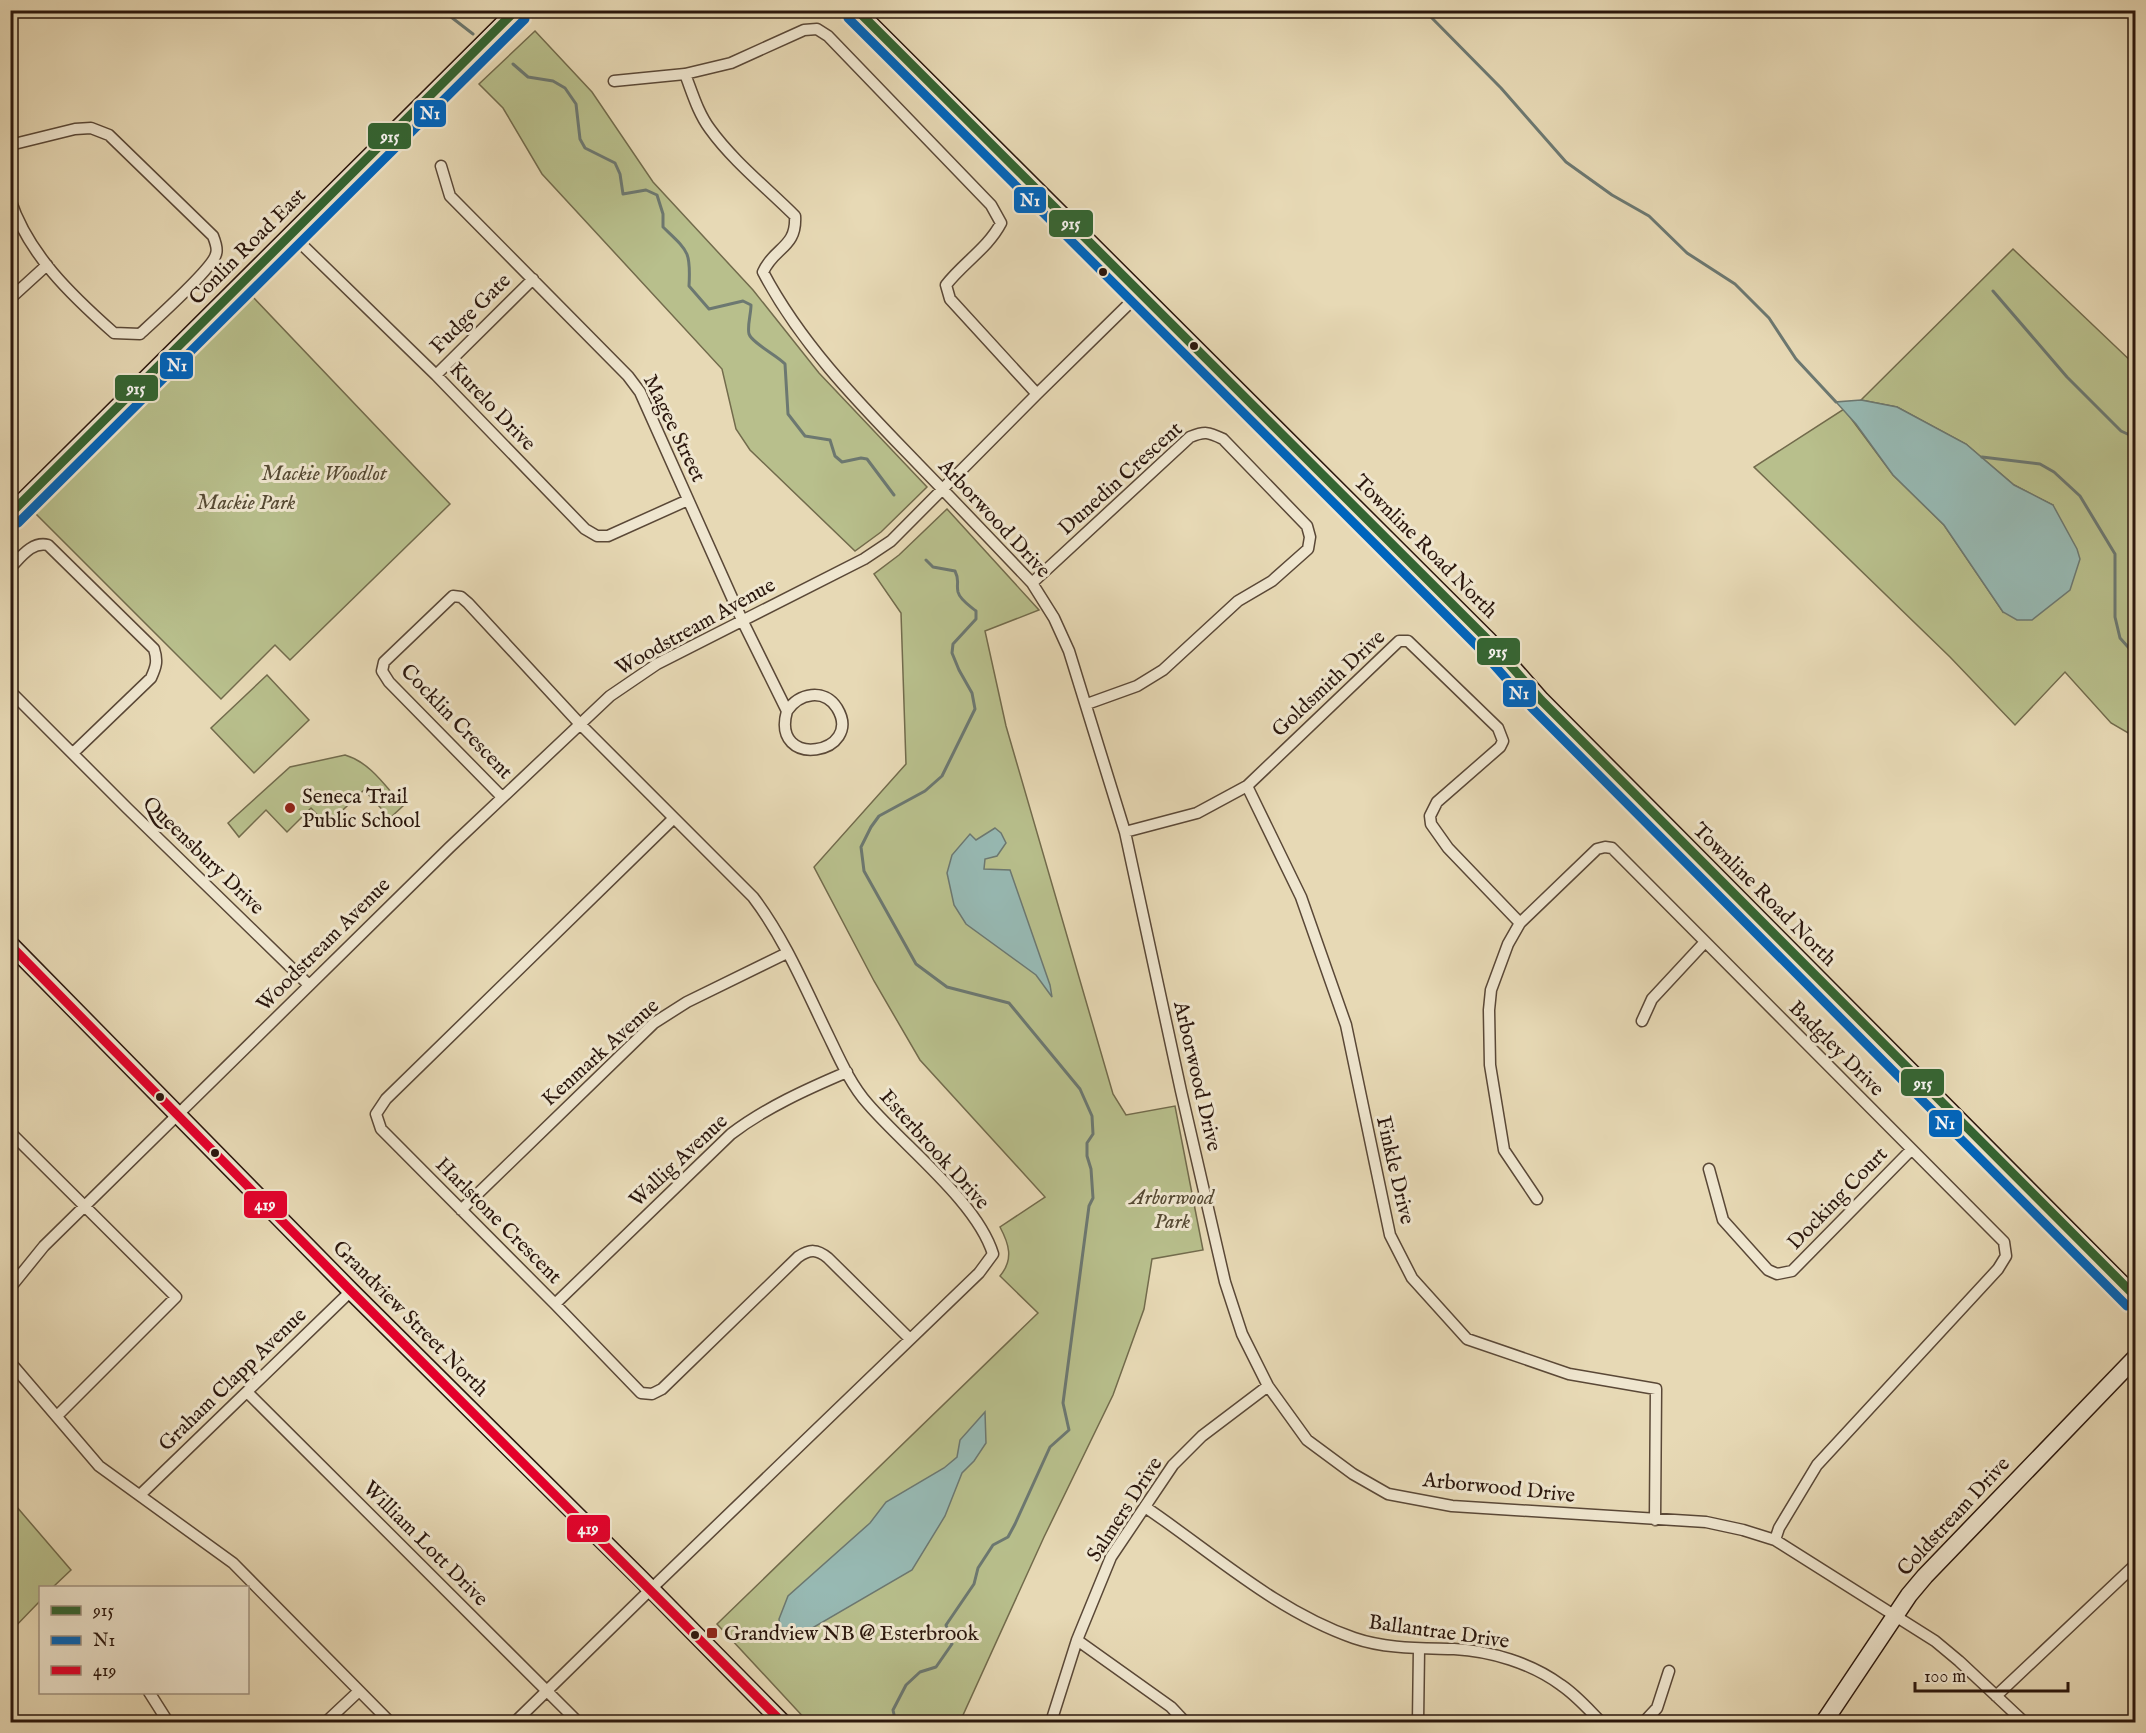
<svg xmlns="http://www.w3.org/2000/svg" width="2146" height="1733" viewBox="0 0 2146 1733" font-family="'IM FELL English',serif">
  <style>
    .green { fill: #b8bf8c; stroke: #726b4c; stroke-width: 1.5 }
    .water { fill: #97b9b3; stroke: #6c7871; stroke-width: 1.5 }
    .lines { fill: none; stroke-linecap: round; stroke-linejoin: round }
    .stream { stroke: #6c7871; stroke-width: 3 }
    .street-casing { stroke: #5a4837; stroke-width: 13 }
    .secondary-casing { stroke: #2b170d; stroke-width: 19 }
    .street { stroke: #efe6cf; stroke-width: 10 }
    .secondary { stroke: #efe6cf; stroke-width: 16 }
    .bus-1-casing { stroke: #efe6cf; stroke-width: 14 }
    .bus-2-casing { stroke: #efe6cf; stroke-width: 14 }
    .bus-3-casing { stroke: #efe6cf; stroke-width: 14 }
    .bus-1 { stroke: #363; stroke-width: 9 }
    .bus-2 { stroke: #0065bd; stroke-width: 9 }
    .bus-3 { stroke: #e4002b; stroke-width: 9 }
    .bus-dot { fill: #2b170d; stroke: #efe6cf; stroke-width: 2 }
    .poi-dot { fill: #8f2418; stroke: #efe6cf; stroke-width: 2 }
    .labels { text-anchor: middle; stroke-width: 6; stroke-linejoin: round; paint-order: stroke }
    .street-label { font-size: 21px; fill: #2b170d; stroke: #efe6cf }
    .park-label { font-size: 21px; font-style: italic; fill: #554933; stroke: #efe6cf }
    .poi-label { font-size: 21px; fill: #2b170d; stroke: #efe6cf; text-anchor: start }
    .line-badge { stroke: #efe6cf; stroke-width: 2 }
    .badge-label { font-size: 16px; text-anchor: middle; font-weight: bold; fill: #fff }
  </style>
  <rect width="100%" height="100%" fill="#e7d9b5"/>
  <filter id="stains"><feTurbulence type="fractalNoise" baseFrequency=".00333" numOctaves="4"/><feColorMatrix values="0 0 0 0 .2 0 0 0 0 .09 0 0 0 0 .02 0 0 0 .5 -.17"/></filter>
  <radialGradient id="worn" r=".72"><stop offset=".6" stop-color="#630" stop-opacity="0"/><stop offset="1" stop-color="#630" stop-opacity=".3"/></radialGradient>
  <path class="green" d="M535,31L592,92L653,182L753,290L819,373L927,487L881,532L855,551L750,450L736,429L722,369L542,174L503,108L479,84Z
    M2013,249L2135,365L2136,592L2130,598L2136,603L2135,737L2111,723L2065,672L2015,725L1950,657L1754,467L1844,409L1893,475L1944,525L2003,612L2053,505L2014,485L1966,444L1897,407L1861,400Z
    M253,297L450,504L290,660L275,645L221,699L31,509Z
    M947,509L1039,610L985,631L1006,726L1113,1094L1126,1115L1175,1106L1203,1250L1152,1259L1144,1309L1113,1395L1044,1537L963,1715L958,1722H808L717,1624L1038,1313L1000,1276C1014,1259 1009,1244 1000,1227L1045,1197L920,1060L874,981L814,867L906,764L901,613L874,574L899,555Z
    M267,675L309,720L254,773L211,728Z
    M345,755C370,762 386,787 403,806L390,818L364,790L327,825L311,808L287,832L266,810L239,837L228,823L290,767Z
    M10,1499L71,1570L53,1587L40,1588V1601L11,1631Z"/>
  <path class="water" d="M1861,400L1897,407L1966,444L2014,485L2053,505L2077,549L2080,559L2070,590L2032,620H2017L2003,612L1944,525L1893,475L1856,424L1836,402Z
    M995,828L1001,833L1006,843L997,856L985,859L984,869L1010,870L1050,985L1052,997L1036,975L966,924L954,905L947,873L952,855L970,834L976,840Z
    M985,1412L986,1443L974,1461L962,1473L945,1516L912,1570L797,1637L781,1632L779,1619L788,1596L870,1523L886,1502L944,1468L957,1457L960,1440Z"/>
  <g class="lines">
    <path class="stream" d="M442,10L473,34
      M1424,10L1501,88L1566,162L1612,195L1649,216L1687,253L1735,284L1769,318L1796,359L1836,402
      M513,64L528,77L553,81L565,88L576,104L580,139L585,148L615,163L620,174L623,194L646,190L657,195L663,214V227C688,251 691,251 689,286L709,309L743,301L751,305C751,314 747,326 749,334C752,343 778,356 785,364L788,414L805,436L830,440L835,456L842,462L861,458L867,459L894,495
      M1993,291L2067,377L2121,431L2136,438
      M1982,457L2040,464L2054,472L2080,496L2115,554V617L2120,638L2136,656
      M894,1722L895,1719L893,1710L906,1685L920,1672L936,1667L952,1644L946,1625L974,1584L978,1568L993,1545L1008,1537L1015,1524L1050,1447L1069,1430L1063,1403L1089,1206L1093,1198L1091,1169L1087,1156V1143L1093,1134L1092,1116L1080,1089L1009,1003L947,987L916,964L864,871L861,847L871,827L879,816L925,791L942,776L975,709L972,693L959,670L952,653L953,644L976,619V611C970,606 960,600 958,592C956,583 960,581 955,571L933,567L926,560"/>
    <defs>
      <path id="street" d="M685,74C692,92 698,113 710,129C733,161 767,188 795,216C797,248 774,247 763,272C802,346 861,405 918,464C956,503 994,543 1032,583L1054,618L1069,651L1125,832L1181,1091L1225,1282L1242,1334L1268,1386L1307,1440L1353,1474L1388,1494L1452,1506L1706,1522L1743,1530L1775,1540L1935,1641L1959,1661L2024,1722
        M614,81L685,74L731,63L804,30L817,29L828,36L991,205L1001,223C988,248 963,263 946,285L950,299L1037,394
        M10,145L75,129L91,128L109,135L213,236C215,241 218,249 216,254C213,268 154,321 140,334L114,333C71,295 28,254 10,199
        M441,166L450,196L628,376L640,392L742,620L787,711C770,771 865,754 837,708C824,688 799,693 787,711
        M291,234L436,375L585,529L597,536H608L688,500
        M13,296L47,265
        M436,375L533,279
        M10,568C21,557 32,541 48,545L154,649C158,661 156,667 151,678L73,753
        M1032,583L1190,437C1205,431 1208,432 1223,439L1307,526L1310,537L1308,549L1272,581L1238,601L1163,670L1137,686L1087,704
        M10,691L128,809L309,985
        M1247,786L1301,897L1346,1025L1390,1235L1412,1278L1467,1339L1569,1374L1656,1389L1655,1520
        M502,797L389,682L382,671L384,662L453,596L461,597L468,603L579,723L753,897C785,939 806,990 829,1037C840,1060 851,1085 868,1104C905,1147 977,1202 993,1254L979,1273L651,1589L515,1722
        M674,818L386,1099L376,1114L381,1129L555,1304L641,1393L652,1394L662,1389L798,1257C810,1249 817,1249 828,1258L910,1339
        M1125,832L1197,813L1247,786L1399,641H1408L1498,728L1503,741L1500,747L1437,802L1430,816L1431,824L1448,848L1520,923
        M1642,1021L1652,999L1705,942
        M10,1132L176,1297L57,1416
        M1709,1169L1723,1220L1768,1270L1777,1274L1792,1271L1911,1150
        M1537,1199L1504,1150L1490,1065L1489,1010L1491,990L1508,944L1520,923L1597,849L1605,847L1612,848L2004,1242L2006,1256L1998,1269L1817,1465L1779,1528L1775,1540
        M461,1210L654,1023L687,1002L787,953
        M10,1288L44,1246L450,847L610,696L657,664L864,559L891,541L1037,394L1140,293
        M555,1304L731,1134C765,1108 807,1089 847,1072
        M10,1362L99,1466L233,1563L390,1722
        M247,1392L578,1722
        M140,1495L351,1291
        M1145,1507C1213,1553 1276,1611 1354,1638C1386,1649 1421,1648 1454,1649C1491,1651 1531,1663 1561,1685C1576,1695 1588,1709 1601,1722
        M1077,1640L1171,1707L1185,1722
        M149,1692L168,1722
        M1996,1696L2136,1564
        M326,1722L359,1691
        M1051,1722L1077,1640L1111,1557L1173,1465L1202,1436L1268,1386
        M1418,1722L1419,1649
        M1644,1722L1657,1708L1669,1671"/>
      <path id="secondary" d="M856,10L1489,641L1541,700L2136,1298
        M10,514L517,10
        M10,944L351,1291L640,1578L782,1722
        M1824,1722L1909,1595L1925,1576L2136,1357"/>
    </defs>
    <use href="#street" class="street-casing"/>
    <use href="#secondary" class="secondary-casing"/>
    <use href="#street" class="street"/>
    <use href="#secondary" class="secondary"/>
    <defs>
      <path id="bus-1" d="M857,10L1489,641L1541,700L2136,1297
        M10,514L516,10"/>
      <path id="bus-2" d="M848,18L1480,649L1532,708L2127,1306
        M18,523L525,19"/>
      <path id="bus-3" d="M10,945L351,1291L782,1722"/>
    </defs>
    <use href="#bus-1" class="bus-1-casing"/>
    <use href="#bus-2" class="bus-2-casing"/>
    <use href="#bus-3" class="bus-3-casing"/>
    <use href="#bus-1" class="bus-1"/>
    <use href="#bus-2" class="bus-2"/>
    <use href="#bus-3" class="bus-3"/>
  </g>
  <g class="bus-dot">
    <circle cx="1103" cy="272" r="5"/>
    <circle cx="1194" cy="346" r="5"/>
    <circle cx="160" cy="1097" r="5"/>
    <circle cx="215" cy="1153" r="5"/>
    <circle cx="695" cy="1635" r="5"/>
  </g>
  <g class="poi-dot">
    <circle cx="290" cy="808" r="6"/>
    <rect x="706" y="1627" width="12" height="12" rx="3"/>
  </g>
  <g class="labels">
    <g class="street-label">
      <text transform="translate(247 246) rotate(-45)" y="7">Conlin Road East</text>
      <text transform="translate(470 313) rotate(-45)" y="7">Fudge Gate</text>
      <text transform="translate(493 406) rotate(46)" y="7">Kurelo Drive</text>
      <text transform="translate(675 428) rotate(64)" y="7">Magee Street</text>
      <text transform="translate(1120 478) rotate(-42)" y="7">Dunedin Crescent</text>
      <text transform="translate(995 518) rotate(47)" y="7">Arborwood Drive</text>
      <text transform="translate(1426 546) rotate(45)" y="7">Townline Road North</text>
      <text transform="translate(695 626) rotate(-29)" y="7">Woodstream Avenue</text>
      <text transform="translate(1328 683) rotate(-43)" y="7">Goldsmith Drive</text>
      <text transform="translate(457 721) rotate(46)" y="7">Cocklin Crescent</text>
      <text transform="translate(204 855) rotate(44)" y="7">Queensbury Drive</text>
      <text transform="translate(1765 894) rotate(45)" y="7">Townline Road North</text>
      <text transform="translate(323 944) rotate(-45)" y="7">Woodstream Avenue</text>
      <text transform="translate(1837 1048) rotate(45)" y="7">Badgley Drive</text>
      <text transform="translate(600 1052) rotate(-42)" y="7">Kenmark Avenue</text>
      <text transform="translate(1198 1076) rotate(77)" y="7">Arborwood Drive</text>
      <text transform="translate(935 1149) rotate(48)" y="7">Esterbrook Drive</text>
      <text transform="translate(678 1160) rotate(-43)" y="7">Wallig Avenue</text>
      <text transform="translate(1396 1170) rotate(77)" y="7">Finkle Drive</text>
      <text transform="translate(1837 1198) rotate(-46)" y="7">Docking Court</text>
      <text transform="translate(499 1220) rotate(45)" y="7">Harlstone Crescent</text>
      <text transform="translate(411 1318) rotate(45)" y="7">Grandview Street North</text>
      <text transform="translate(232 1379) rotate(-44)" y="7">Graham Clapp Avenue</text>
      <text transform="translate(1499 1487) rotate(6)" y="7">Arborwood Drive</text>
      <text transform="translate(1124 1509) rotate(-57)" y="7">Salmers Drive</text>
      <text transform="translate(1953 1516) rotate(-47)" y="7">Coldstream Drive</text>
      <text transform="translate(426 1543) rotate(45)" y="7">William Lott Drive</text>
      <text transform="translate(1439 1631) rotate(8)" y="7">Ballantrae Drive</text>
    </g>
    <g class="park-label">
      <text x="324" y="480">Mackie Woodlot</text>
      <text x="246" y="509">Mackie Park</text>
      <text x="1172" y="1204">Arborwood<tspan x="1172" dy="24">Park</tspan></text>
    </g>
    <g class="poi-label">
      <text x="302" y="803">Seneca Trail<tspan x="302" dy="24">Public School</tspan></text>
      <text x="724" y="1640">Grandview NB @ Esterbrook</text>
    </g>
  </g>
  <g class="line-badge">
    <rect x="413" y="99" width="34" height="29" rx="6" fill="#0065bd"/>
    <rect x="367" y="122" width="45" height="28" rx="6" fill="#363"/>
    <rect x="1013" y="186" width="34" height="28" rx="6" fill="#0065bd"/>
    <rect x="1048" y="209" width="46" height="29" rx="6" fill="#363"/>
    <rect x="159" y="351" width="35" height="29" rx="6" fill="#0065bd"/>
    <rect x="114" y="374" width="45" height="28" rx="6" fill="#363"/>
    <rect x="1476" y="637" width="45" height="29" rx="6" fill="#363"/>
    <rect x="1502" y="679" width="35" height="29" rx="6" fill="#0065bd"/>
    <rect x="1900" y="1068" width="45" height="29" rx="6" fill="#363"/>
    <rect x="1928" y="1109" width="35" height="29" rx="6" fill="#0065bd"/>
    <rect x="243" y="1190" width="45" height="29" rx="6" fill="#e4002b"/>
    <rect x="566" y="1514" width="45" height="29" rx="6" fill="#e4002b"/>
  </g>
  <g class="badge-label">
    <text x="430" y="119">N1</text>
    <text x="390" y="142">915</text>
    <text x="1030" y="206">N1</text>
    <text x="1071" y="229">915</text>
    <text x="177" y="371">N1</text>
    <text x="136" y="394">915</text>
    <text x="1498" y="657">915</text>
    <text x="1519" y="699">N1</text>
    <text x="1923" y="1089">915</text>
    <text x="1945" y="1129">N1</text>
    <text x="265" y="1210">419</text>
    <text x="588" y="1534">419</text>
  </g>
  <rect width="2146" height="1733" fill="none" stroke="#e7d9b5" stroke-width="36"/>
  <rect x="12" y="12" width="2122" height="1709" fill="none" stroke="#2b170d" stroke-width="3"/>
  <rect x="18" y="18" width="2110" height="1697" fill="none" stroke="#2b170d" stroke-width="1.5"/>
  <rect x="39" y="1586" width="210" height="108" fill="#efe6cf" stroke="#a19381" stroke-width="1.5"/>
  <rect x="51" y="1606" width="30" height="9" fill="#336633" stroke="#a19381" stroke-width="1.5"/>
  <text x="93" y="1616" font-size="18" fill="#2b170d">915</text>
  <rect x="51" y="1636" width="30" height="9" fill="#0065bd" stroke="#a19381" stroke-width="1.5"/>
  <text x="93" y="1646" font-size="18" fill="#2b170d">N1</text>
  <rect x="51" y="1666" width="30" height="9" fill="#e4002b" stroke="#a19381" stroke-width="1.5"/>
  <text x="93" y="1676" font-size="18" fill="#2b170d">419</text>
  <path d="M1915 1682v9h153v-9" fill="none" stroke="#2b170d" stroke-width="3"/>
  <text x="1924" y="1682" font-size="18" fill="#2b170d" stroke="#efe6cf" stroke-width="4.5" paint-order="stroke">100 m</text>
  <rect width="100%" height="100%" filter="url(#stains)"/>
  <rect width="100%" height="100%" fill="url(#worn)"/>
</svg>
